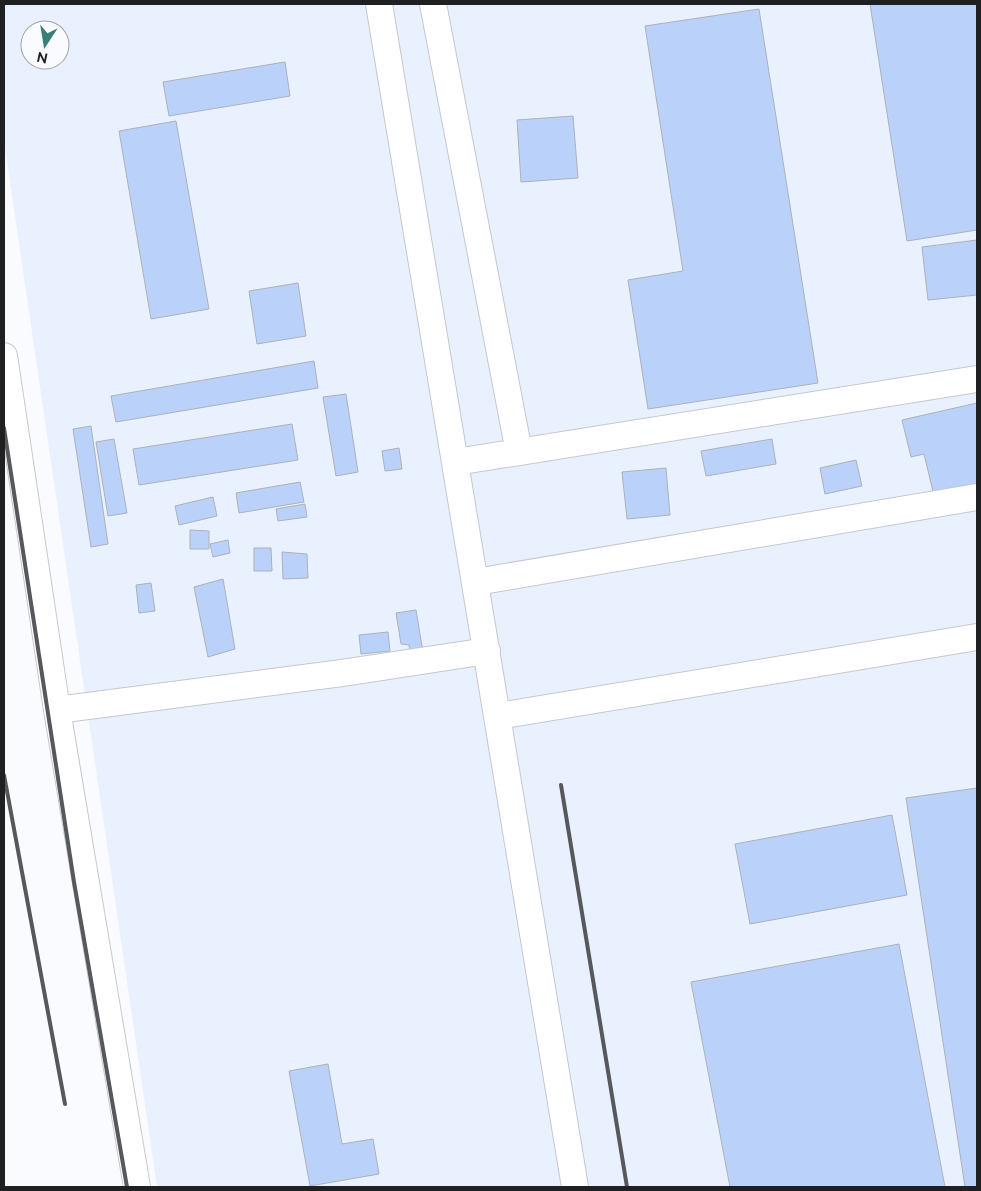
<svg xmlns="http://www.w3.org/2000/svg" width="981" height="1191" viewBox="0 0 981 1191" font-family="Raleway,sans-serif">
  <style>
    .built { fill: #e9f1ff; fill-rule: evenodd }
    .building { fill: #bad2fa; stroke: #adb1b8 }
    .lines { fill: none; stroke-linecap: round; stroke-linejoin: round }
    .minor-casing { stroke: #c4c8ce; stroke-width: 28 }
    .minor { stroke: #fff; stroke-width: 26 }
    .rail { stroke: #57585b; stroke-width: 4 }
  </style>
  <rect width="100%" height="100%" fill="#fafbfe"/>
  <path class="built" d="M4,4H977V1187H157L4,141ZM30,30H60V60H30Z"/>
  <path class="building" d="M870,4H977V230L907,241Z
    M759,9L818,383L648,409L628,280L683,271L645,26Z
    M285,62L290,96L169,116L163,82Z
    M573,116L578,178L521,182L517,120Z
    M176,121L209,309L151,319L119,131Z
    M977,240V295L928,300L922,247Z
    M298,283L306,336L257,344L249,291Z
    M314,361L318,388L116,422L111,396Z
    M346,394L358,472L336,476L323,397Z
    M977,403V490L935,500L924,454L911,457L902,420Z
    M292,424L298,460L139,485L133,449Z
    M91,426L108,544L91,547L73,429Z
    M114,439L127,513L108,516L96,442Z
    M772,439L776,464L706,476L701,451Z
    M399,448L402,469L385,471L382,451Z
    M856,460L862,486L825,494L820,468Z
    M666,468L670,515L627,519L622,472Z
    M300,482L304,502L239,513L236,493Z
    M213,497L217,516L179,525L175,506Z
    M305,504L307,517L278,521L276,509Z
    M190,530L209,531V549H190Z
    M228,540L230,553L213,557L210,544Z
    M254,548H271L272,571H254Z
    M282,552L307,554L308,578L283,579Z
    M223,579L235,649L208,657L194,587Z
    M151,583L155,611L139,613L136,585Z
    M416,610L424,658L411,660L409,645L401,644L396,613Z
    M388,632L390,651L361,654L359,635Z
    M977,788V1187H965L906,798Z
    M892,815L907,895L750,924L735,844Z
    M899,944L945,1187H730L691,982Z
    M328,1064L342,1144L373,1139L379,1174L310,1186L289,1071Z"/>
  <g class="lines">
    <defs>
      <path id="minor" d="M379,4L575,1187
        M433,4L519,452
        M4,356L57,710L137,1187
        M456,462L977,379
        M476,582L977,497
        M57,710L342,673L487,651
        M498,716L977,637"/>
    </defs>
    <use href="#minor" class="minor-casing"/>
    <use href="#minor" class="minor"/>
    <path class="rail" d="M4,428L74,882L127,1187
      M4,775L65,1104
      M561,785L627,1187"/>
  </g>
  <rect width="981" height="1191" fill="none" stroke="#1e2022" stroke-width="10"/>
  <g transform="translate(45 45) rotate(192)"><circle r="24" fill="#fafbfe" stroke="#a2a3a6"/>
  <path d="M0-4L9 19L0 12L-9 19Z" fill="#387f79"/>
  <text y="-8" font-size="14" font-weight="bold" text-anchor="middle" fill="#1e2022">N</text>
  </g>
</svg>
